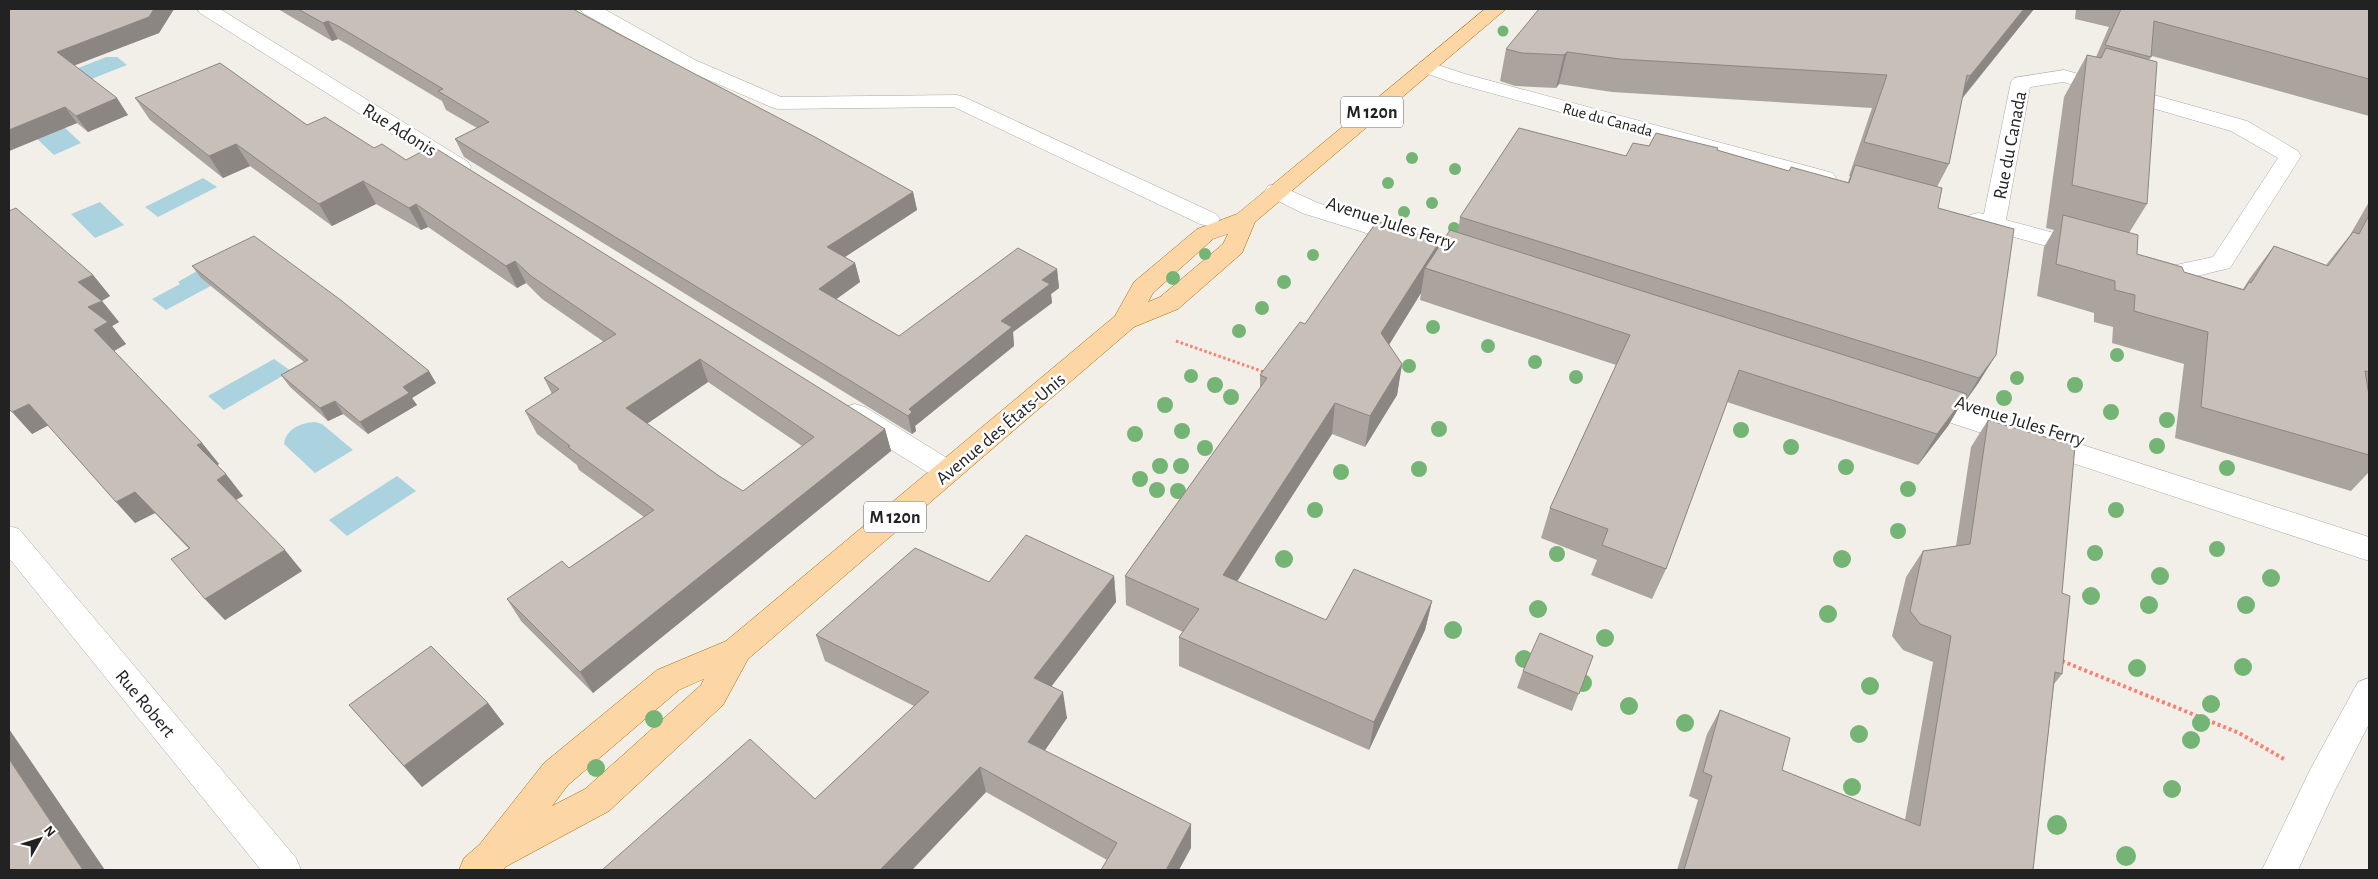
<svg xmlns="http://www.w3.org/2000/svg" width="2378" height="879" viewBox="0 0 2378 879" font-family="'Alegreya Sans',sans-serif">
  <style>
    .water { fill: #aad3df }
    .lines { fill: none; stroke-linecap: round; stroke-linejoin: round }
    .minor-casing { stroke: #a9a9a9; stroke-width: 1 }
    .major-casing { stroke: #a06b00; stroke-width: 1 }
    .path-far1 { stroke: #fa8072; stroke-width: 3; stroke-dasharray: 2.5 2.5; stroke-linecap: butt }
    .path { stroke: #fa8072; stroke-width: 4; stroke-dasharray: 3 3; stroke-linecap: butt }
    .minor { fill: #fff; fill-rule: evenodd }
    .major { fill: #fcd6a4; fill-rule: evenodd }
    .tree { fill: #74b475 }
    .wall { fill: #aba49e; fill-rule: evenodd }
    .shaded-wall { fill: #8b8681 }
    .building { fill: #c7bfb8; stroke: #8b8681; fill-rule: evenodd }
    .labels { text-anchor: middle; stroke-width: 5; stroke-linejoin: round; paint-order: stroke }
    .far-street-label { font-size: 16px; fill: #222; stroke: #fff }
    .shield { fill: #fff; stroke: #646464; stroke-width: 1 }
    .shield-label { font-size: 18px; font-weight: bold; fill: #222 }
    .street-label { font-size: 19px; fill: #222; stroke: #fff }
  </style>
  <rect width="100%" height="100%" fill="#f2efe9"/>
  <path class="water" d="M106,57H117L127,65L51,95L38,84Z
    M60,123L81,143L54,155L32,134Z
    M203,178L217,187L158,217L145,207Z
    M100,202L124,225L95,238L71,214Z
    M202,268L220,281L166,310L152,299L180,284L178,282Z
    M274,359L291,371L224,410L208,396Z
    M315,422L322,424L353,450L315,473L284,444C286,429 300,423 315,422Z
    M397,476L416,491L347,536L329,520Z"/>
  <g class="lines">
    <defs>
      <path id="minor" d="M197,9H220L468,162L471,167L468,172L460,174L452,172L200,13Z
        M580,9H604L695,60L781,97L957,95L964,97L1216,214L1220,219L1216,224L1208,226L1200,224L954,107L778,109L771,107L681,68L583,13Z
        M1426,61L1465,74L1833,173L1836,178L1833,183L1825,185L1451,82L1419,71L1416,67L1419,63Z
        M2064,70L2247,121L2298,151L2301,156L2230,268L2176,281L2138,270L2135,265L2138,260L2147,257L2176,265L2213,257L2278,158L2231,131L2063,82L2030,87L2006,220L2091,243L2095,248L2091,253L2083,256L1970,225L1966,220L1970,215L1978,213L1984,214L2011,82L2014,78Z
        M1276,184L1318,203L1416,234L1420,239L1416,244L1408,246L1302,213L1268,196L1265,191L1268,186Z
        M1918,392L2369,537V561L1909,409L1905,402L1909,395Z
        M855,404L865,407L958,465L962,472L958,479L948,483L938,479L845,421L841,414L845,407Z
        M9,526L19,529L296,858L301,870H261L9,558Z
        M2369,678V724L2334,792L2298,870H2262L2310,770L2358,682Z"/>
      <path id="major" d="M1485,9H1506L1255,222L1242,253L1178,309L1134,327L748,659L723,705L609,811L507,866L503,870H459L464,858L480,844L544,763L657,670L726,641L1115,316L1134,282L1197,229L1237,214ZM1228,234L1223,244L1160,297L1148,302L1153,293L1213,239ZM704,679L701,685L585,789L552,806L568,785L679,690Z"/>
    </defs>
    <use href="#minor" class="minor-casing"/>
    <use href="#major" class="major-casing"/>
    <path class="path-far1" d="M1176,341L1267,373"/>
    <path class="path" d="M2062,661L2239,733L2284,759"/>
    <use href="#minor" class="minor"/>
    <use href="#major" class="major"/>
  </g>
  <g class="tree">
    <circle cx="1503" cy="31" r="5.5"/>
    <circle cx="1412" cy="158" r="6"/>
    <circle cx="1455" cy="169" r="6"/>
    <circle cx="1388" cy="183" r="6"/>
    <circle cx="1432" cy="203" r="6"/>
    <circle cx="1404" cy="212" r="6"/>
    <circle cx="1454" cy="228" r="6"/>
    <circle cx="1205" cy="254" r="6"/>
    <circle cx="1313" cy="255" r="6"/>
    <circle cx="1173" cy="278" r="7"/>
    <circle cx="1284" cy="282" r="7"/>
    <circle cx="1262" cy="308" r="7"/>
    <circle cx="1433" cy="327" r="7"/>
    <circle cx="1239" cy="331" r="7"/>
    <circle cx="1488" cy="346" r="7"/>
    <circle cx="2117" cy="355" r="7"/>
    <circle cx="1535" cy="362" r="7"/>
    <circle cx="1409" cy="366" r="7"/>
    <circle cx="1191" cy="376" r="7"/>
    <circle cx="1576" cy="377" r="7"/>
    <circle cx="2017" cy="378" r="7"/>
    <circle cx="1215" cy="385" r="8"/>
    <circle cx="2075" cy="385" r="8"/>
    <circle cx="1231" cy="397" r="8"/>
    <circle cx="2004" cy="398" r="8"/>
    <circle cx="1165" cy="405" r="8"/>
    <circle cx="2111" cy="412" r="8"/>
    <circle cx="2167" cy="420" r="8"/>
    <circle cx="1439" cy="429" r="8"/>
    <circle cx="1741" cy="430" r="8"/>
    <circle cx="1182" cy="431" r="8"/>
    <circle cx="1135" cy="434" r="8"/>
    <circle cx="2157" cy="446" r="8"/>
    <circle cx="1791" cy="447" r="8"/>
    <circle cx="1205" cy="448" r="8"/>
    <circle cx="1160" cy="466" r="8"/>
    <circle cx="1181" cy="466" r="8"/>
    <circle cx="1846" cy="467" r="8"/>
    <circle cx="2227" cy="468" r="8"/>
    <circle cx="1419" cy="469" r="8"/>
    <circle cx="1341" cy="472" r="8"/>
    <circle cx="1140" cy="479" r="8"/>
    <circle cx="1908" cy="489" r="8"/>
    <circle cx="1157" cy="490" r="8"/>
    <circle cx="1178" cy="491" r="8"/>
    <circle cx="1315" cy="510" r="8"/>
    <circle cx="2116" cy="510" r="8"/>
    <circle cx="1898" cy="531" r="8"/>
    <circle cx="2217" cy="549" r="8"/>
    <circle cx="2095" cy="553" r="8"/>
    <circle cx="1557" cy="554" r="8"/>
    <circle cx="1284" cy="559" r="9"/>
    <circle cx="1842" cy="559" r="9"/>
    <circle cx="2160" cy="576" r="9"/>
    <circle cx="2271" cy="578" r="9"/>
    <circle cx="2091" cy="596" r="9"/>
    <circle cx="2149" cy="605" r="9"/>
    <circle cx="2246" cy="605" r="9"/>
    <circle cx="1538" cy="609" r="9"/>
    <circle cx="1828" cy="614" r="9"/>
    <circle cx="1453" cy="630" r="9"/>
    <circle cx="1605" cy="638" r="9"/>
    <circle cx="1524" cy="659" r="9"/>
    <circle cx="2243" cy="667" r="9"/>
    <circle cx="2137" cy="668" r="9"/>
    <circle cx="1583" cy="683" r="9"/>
    <circle cx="1870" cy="686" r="9"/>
    <circle cx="2211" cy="704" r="9"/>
    <circle cx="1629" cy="706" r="9"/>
    <circle cx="654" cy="719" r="9"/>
    <circle cx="1685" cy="723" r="9"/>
    <circle cx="2201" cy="723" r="9"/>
    <circle cx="1859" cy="734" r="9"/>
    <circle cx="2191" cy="740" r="9"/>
    <circle cx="596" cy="768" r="9"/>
    <circle cx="1852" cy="787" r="9"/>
    <circle cx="2172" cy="789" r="9"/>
    <circle cx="2057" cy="825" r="10"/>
    <circle cx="2126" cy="856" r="10"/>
  </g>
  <path class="wall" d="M9,9H174L159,33L74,65L128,115L88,132L77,123L9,151Z
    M278,9H573L913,192L917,210L845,257L855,263L860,282L836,299L899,336L1057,269L1059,288L1051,294L1052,303L1013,332L1014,346L915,426L916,431L912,434L464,157L455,139L477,128L446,110L442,101L347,44L338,39L332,41Z
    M2034,9L1962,99L1949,164L1937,187L1938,208L2014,229L1979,382L1962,406L1960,405L1948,426L1918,465L1727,402L1666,569L1652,599L1591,575L1597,560L1541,538L1550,508L1616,365L1420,300L1421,293L1389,345L1402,364L1397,395L1365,447L1332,434L1237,581L1326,620L1432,601L1425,630L1369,750L1179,666V637L1183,632L1126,605L1125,576L1260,388V375L1305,324L1439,248L1458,233L1460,217L1626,156L1649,146L1717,150L1789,171L1848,182L1850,176H1849L1872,108L1612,92L1559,84L1556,88L1515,86L1500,81L1506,49Z
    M2076,9H2369V116L2152,56L2149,60L2147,204L2129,233L2137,254L2184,272L2243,289L2250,278L2274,246L2326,265L2350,235L2369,202V472L2351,491L2175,438L2184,364L2112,343L2113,327L2094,322V313L2037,296L2044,247L2054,230L2046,228L2064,97L2087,55L2096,57L2109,27L2075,19Z
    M135,98L307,125L406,160L885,429L891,451L593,693L521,621L507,599L569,568L644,517L579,470L577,465L537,434L525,411L552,394L544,378L604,342L542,299L526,283L517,288L428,227L421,230L376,204L332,226L250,166L223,178L150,120ZM708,382L802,446L743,491L719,476L647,424Z
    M192,266L436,383L412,398L417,405L368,434L343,414L328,421L290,387L281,375L304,362L201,278Z
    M93,275L110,296L102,301L119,322L112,326L126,344L114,351L202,443L219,464L217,465L243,496L236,500L302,571L225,620L205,599L189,549L155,513L135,523L48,425L32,434Z
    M1988,420L2062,593V674L2054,684L2033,870H1677L1698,800L1689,796L1707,734L1720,710L1782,770L1905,820L1933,662L1903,650L1892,636L1906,577L1923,551L1956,546L1971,447Z
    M1114,576L1116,602L1051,686L1067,718L1044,750L1191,848L1107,860L986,792L912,870H602L815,799L914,706L825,661L816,635L989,582Z
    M1593,656L1572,711L1517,688L1523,671Z
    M488,703L504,724L422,787L349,705Z"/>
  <path class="shaded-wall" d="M154,9H174L159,33L68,68L57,52Z
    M2024,9H2034L1953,109L1970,76Z
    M328,21L338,39L332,41L323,23Z
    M1567,52L1559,84L1556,88L1564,55Z
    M117,98L128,115L88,132L76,116Z
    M65,107L77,123L9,151V130Z
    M236,144L250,166L223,178L209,156Z
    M363,181L376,204L332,226L319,204Z
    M913,192L917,210L831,266L827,247Z
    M416,204L428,227L421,230L409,208Z
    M1440,241L1435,272L1425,268L1421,293L1377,364L1381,333Z
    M515,261L526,283L517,288L506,266Z
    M855,263L860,282L824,308L819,289Z
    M1057,269L1059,288L1051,294L1052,303L1013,332L1014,346L915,426L916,431L912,434L908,416L909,409L1042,280Z
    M93,275L110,296L96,304L78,282Z
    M102,301L119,322L112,326L126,344L112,352L94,330L88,307Z
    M1996,355L1979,382L1962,406L1979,378Z
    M700,359L708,382L636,431L626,408Z
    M1402,364L1397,395L1365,447L1370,416Z
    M429,371L436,383L412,398L417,405L368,434L360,422L403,387Z
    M1967,394L1948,426L1918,465L1937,434Z
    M335,401L343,414L328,421L320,408Z
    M1335,403L1332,434L1222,605L1223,575Z
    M29,404L49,425L32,434L12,412Z
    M885,429L891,451L593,693L580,672Z
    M202,443L219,464L214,467L197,445Z
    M226,474L243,496L234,501L217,480Z
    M135,492L155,513L135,523L116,502Z
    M285,550L302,571L225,620L205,599Z
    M1114,576L1116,602L1038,704L1034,678Z
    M1432,601L1425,630L1369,750L1374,722Z
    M1063,692L1067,718L1033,768L1028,742Z
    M488,703L504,724L422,787L404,766Z
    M9,729L105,870H83L9,759Z
    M980,767L986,792L912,870H880Z
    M1191,824V848L1179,870H1166Z"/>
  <path class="building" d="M9,9H154L149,17L57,52L117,98L76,116L65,107L9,130Z
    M298,9H573L617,33L815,137L913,192L827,247L855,263L819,289L899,336L1018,248L1057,269L1042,280L1050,284L1001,321L1012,327L909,409L912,412L908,416L455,139L489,122L438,91L443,89L338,26L328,21L323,23Z
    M1539,9H2024L1970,76L1967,75L1949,164L1864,142L1887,75L1620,59L1567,52L1564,55L1522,53L1506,49Z
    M2121,9H2369V79L2154,21L2151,57L2105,45Z
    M2106,48L2157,62L2147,204L2072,185L2087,55L2101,58Z
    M220,63L307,125L325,117L374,148L382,144L406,160L432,146L885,429L580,672L507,599L562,561L569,568L654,510L568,447L570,446L525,411L559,389L544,378L616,334L531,276L515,261L506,266L416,204L409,208L363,181L319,204L236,144L209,156L135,98ZM700,359L814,437L743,491L719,476L626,408Z
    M1519,128L1626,156L1633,143L1649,146L1656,133L1718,148L1717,150L1789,171L1791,167L1849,183L1855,165L1942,188L1938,208L2014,229L1996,355L1979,378L1460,217Z
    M16,208L93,275L78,282L102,301L88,307L108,322L94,330L202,443L197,445L226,474L217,480L285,550L205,599L171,559L190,548L135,492L116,502L29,404L12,412L9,409V211Z
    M2063,215L2138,235L2137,254L2182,267L2184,272L2244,290L2249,282L2251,283L2274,246L2328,266L2353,232L2359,234L2369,215V372L2365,371L2369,395V455L2201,407L2208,332L2134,311L2135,295L2115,290V281L2056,264Z
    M1377,221L1440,241L1381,333L1402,364L1370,416L1335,403L1223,575L1326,620L1354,569L1432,601L1374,722L1179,637L1199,609L1125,576L1267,378L1260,375L1300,322L1305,324Z
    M1450,230L1967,394L1937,434L1739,370L1666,569L1602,545L1608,529L1550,508L1630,335L1425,268Z
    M254,236L342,301L429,371L403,387L409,393L360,422L335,401L320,408L281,375L308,360L192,266Z
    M1988,420L2075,446L2062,593L2070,596L2062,674L2055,672L2033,870H1684L1712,776L1703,772L1720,710L1790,738L1782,770L1920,826L1951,636L1920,624L1910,611L1923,551L1970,544Z
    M1026,535L1114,576L1034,678L1063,692L1028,742L1191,824L1166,870H1101L1117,843L980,767L880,870H602L750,739L815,799L929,692L816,635L915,548L989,582Z
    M1540,633L1593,656L1579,694L1523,671Z
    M431,646L488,703L404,766L349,705Z
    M9,759L83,870H9Z"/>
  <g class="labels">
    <g class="far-street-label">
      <text transform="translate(1608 119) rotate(15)" y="6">Rue du Canada</text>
    </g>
    <g class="shield">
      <rect x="1341" y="96.5" width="62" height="31" rx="4"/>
      <rect x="864" y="501.5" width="62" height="31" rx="4"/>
    </g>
    <g class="shield-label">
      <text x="1372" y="118">M 120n</text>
      <text x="895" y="523">M 120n</text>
    </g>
    <g class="street-label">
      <text transform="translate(400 129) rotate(32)" y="7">Rue Adonis</text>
      <text transform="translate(2009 145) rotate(-79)" y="7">Rue du Canada</text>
      <text transform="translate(1391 222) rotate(18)" y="7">Avenue Jules Ferry</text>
      <text transform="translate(2020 420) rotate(17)" y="7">Avenue Jules Ferry</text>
      <text transform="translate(1000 428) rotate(-40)" y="7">Avenue des États-Unis</text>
      <text transform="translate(146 703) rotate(50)" y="7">Rue Robert</text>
    </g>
  </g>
  <rect width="2378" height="879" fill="none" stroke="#222222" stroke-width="20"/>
  <g transform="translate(40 839) rotate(51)" stroke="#ffffff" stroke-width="4" paint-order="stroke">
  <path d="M0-4L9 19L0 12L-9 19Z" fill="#222222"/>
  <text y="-8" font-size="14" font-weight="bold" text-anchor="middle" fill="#222222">N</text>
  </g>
</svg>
